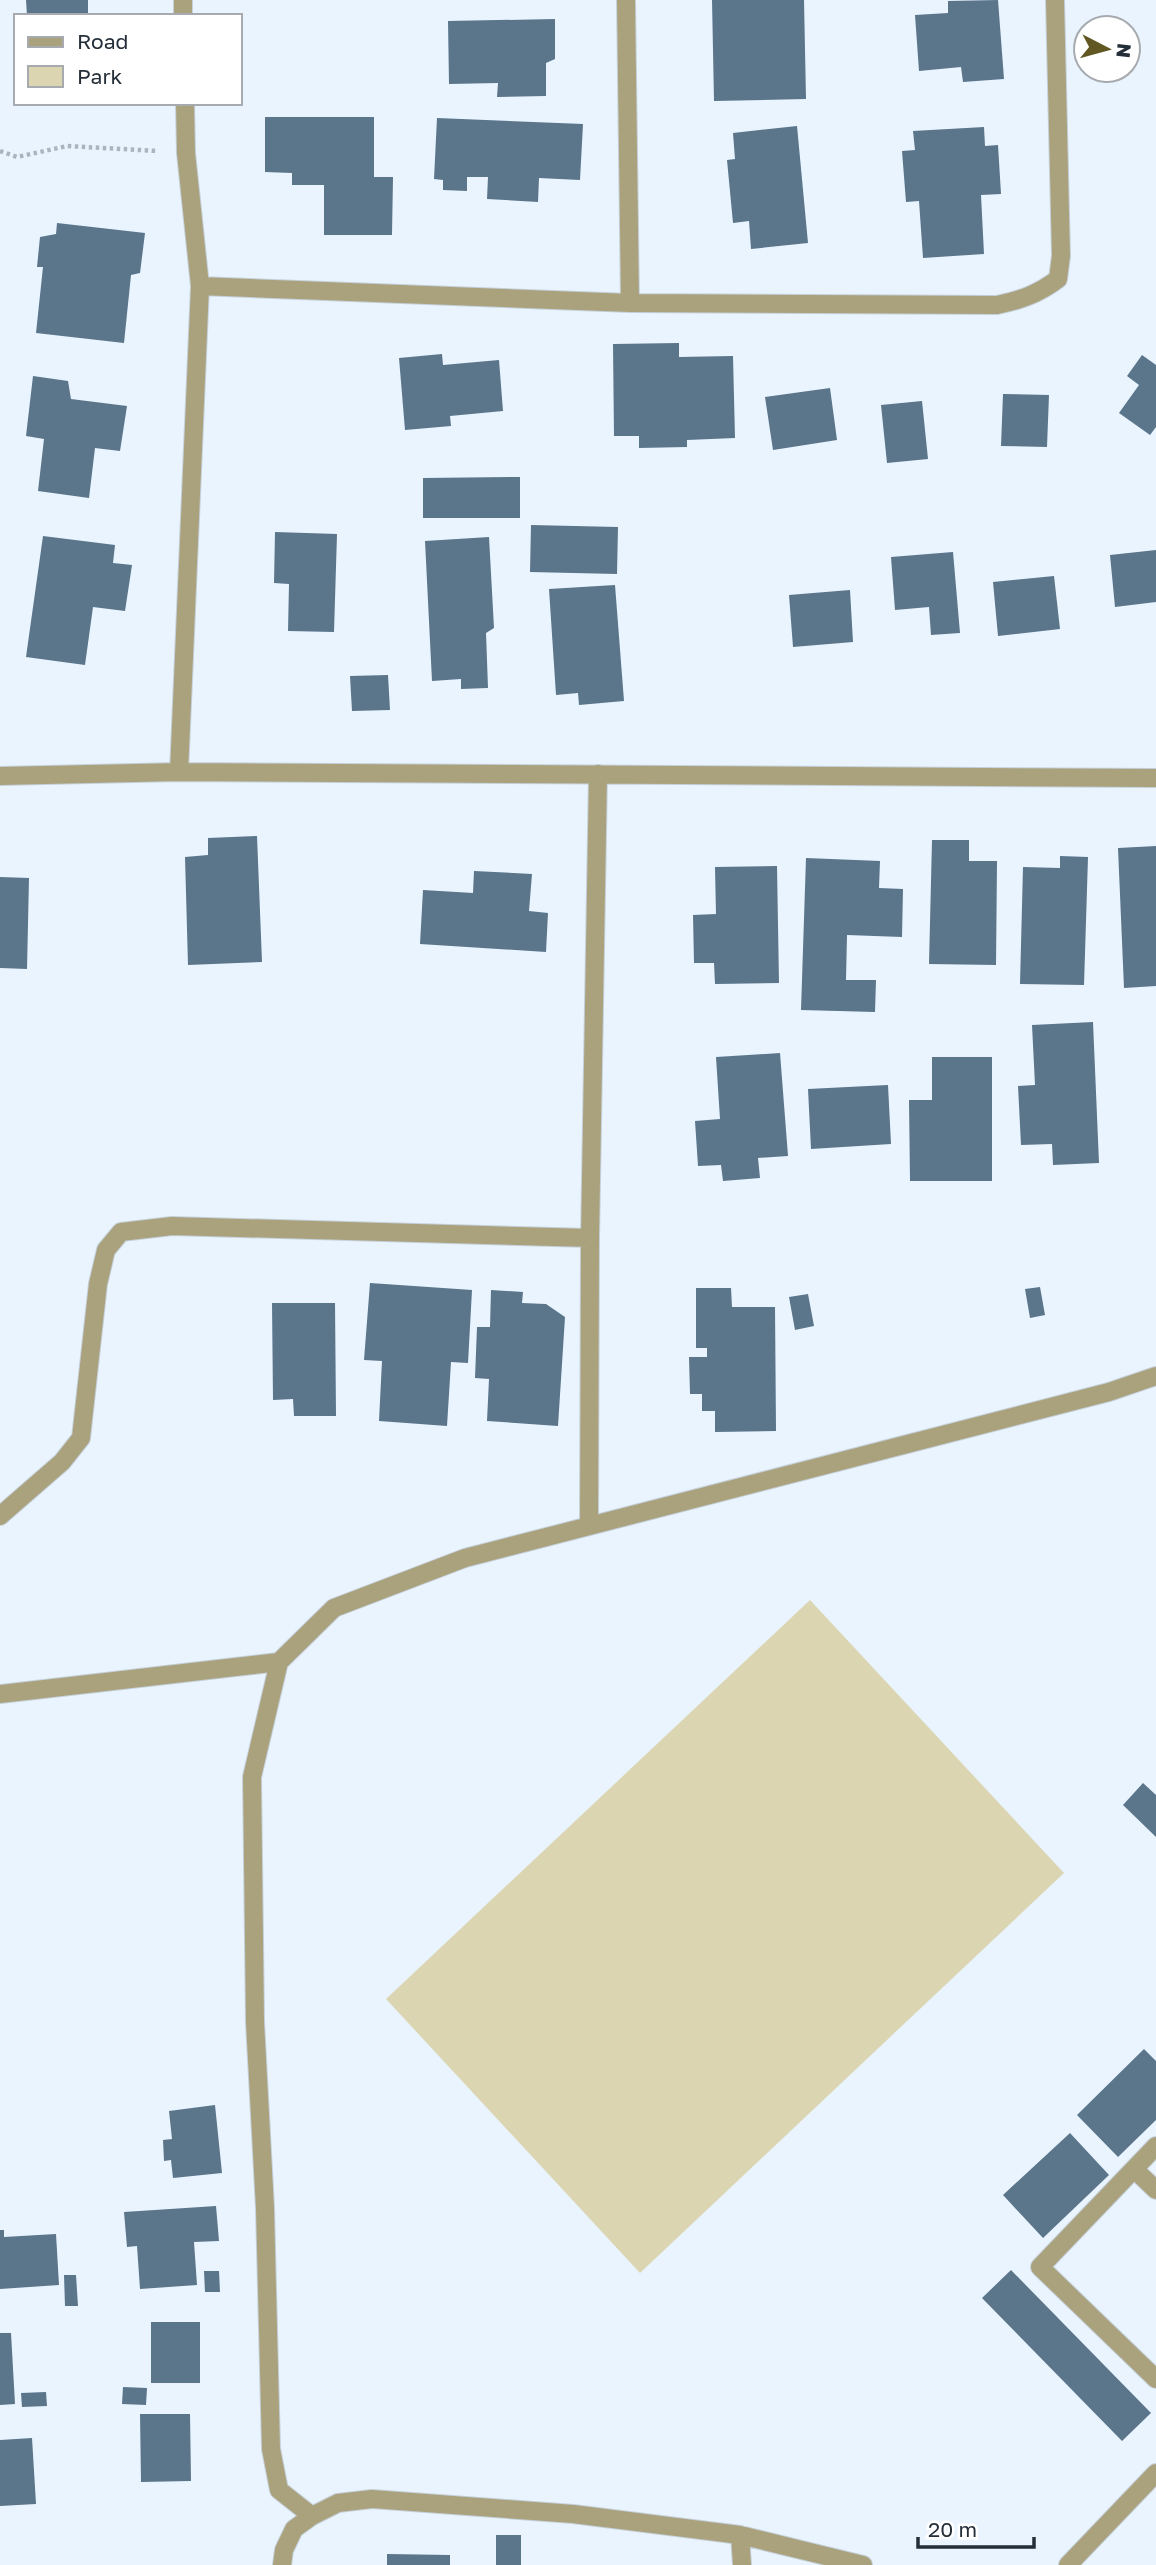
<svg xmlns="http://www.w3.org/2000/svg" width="1156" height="2565" viewBox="0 0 1156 2565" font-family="'Golos Text',sans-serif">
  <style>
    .green { fill: #dbd5b1 }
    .building { fill: #5b758b }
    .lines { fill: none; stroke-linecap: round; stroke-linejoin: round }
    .service-casing { stroke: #c6d0db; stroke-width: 20 }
    .minor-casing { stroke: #c6d0db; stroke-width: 20 }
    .path { stroke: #aab5c0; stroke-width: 4.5; stroke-dasharray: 3.5 3.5; stroke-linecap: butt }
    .service { stroke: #a9a27c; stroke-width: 18 }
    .minor { stroke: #a9a27c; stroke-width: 18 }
  </style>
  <rect width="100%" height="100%" fill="#e9f4ff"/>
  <path class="green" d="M810,1600L1064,1873L640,2273L386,1999Z"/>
  <path class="building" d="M26,0H88V16H27Z
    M712,0H804L806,99L714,101Z
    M998,0L1004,79L963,82L961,67L919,71L915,15L948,13V1Z
    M555,19V59L546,63V96L497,97L498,83L449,84L448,21Z
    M265,117H374V177H393L392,235H324V185H292V173L265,172Z
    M437,118L583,124L580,180L539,178L538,202L487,199L488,177H467V191L443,190V180L434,179Z
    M797,126L808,243L751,249L749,221L733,223L727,160L735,159L733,133Z
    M984,127L985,146L998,145L1001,194L981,195L984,254L923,258L919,201L906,202L902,151L915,150L913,131Z
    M57,223L145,233L140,273L131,275L124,343L36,333L43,267H37L40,237L56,234Z
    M679,343V357L733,356L735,438L687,440V447L639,448V436H614L613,344Z
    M442,354L443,365L499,360L503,411L450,416L451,426L405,430L399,358Z
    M1142,355L1156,365V427L1150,435L1119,413L1139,385L1127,376Z
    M33,376L68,381L71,399L127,406L120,451L95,448L89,498L38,491L44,439L26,436Z
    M830,388L837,440L773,450L765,397Z
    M1003,394L1049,395L1047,447L1001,446Z
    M922,401L928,459L887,463L881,405Z
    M520,477V518H423V478Z
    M531,525L618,527L617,574L530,572Z
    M275,532L337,534L334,632L288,631L289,584L274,583Z
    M43,536L115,545L113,563L132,565L125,611L93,607L85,665L26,657Z
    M489,537L494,628L486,633L488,688L461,689V679L432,681L425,541Z
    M1156,550V602L1115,607L1110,555Z
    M953,552L960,633L931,635L929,607L895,610L891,557Z
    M1054,576L1060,629L998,636L993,582Z
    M615,585L624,701L579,705L578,693L556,695L549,589Z
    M850,590L853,642L793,647L789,595Z
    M388,675L390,710L352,711L350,676Z
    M257,836L262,962L188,965L185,857L208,855V838Z
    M932,840H969V861H997L996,965L929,964Z
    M1156,846V986L1124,988L1118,848Z
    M1060,856L1088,857L1084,985L1020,984L1023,867L1060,868Z
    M806,858L880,861L879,888L903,889L902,937L847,935L846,980H876L875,1012L801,1010Z
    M777,866L779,983L715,984L714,963H694L693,915L716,914L715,867Z
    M474,871L532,874L529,911L548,913L546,952L420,944L423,890L473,893Z
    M0,877L29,878L27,969L0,968Z
    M1093,1022L1099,1163L1053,1165L1052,1144L1021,1145L1018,1086L1035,1085L1032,1025Z
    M780,1053L788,1156L758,1158L760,1178L723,1181L721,1165L698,1166L695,1121L720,1119L716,1057Z
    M932,1057H992V1181H910L909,1100H932Z
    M888,1085L891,1144L811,1149L808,1089Z
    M370,1283L472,1290L468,1363L451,1362L447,1426L379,1421L382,1361L364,1360Z
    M1040,1287L1045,1315L1030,1318L1025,1289Z
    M696,1288H731L732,1307H775L776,1431L715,1432V1411H702V1394H690L689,1357H707V1348H696Z
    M491,1290L523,1292L522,1303L546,1304L565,1317L558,1426L487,1421L489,1379L475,1378L477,1327H490Z
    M808,1294L814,1326L795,1330L789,1297Z
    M272,1303H335L336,1416H294L293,1399L273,1400Z
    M1143,1783L1156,1795V1837L1123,1805Z
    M1144,2049L1156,2061V2120L1118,2157L1077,2115Z
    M215,2105L222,2173L173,2178L171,2160L164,2161L163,2140L172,2139L169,2111Z
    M1070,2133L1109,2175L1043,2238L1003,2195Z
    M216,2206L219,2241L194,2242L197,2285L140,2289L137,2246L127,2247L124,2212Z
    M0,2230H4V2237L56,2234L59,2285L0,2289Z
    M1011,2270L1151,2413L1122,2441L982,2298Z
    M204,2271H219L220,2292H205Z
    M64,2275H76L78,2306H65Z
    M151,2322H200V2383H151Z
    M0,2333H11L15,2404L0,2405Z
    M123,2387L147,2388L146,2405L122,2404Z
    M46,2392L47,2406L22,2407L21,2393Z
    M140,2414H190L191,2481L141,2482Z
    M32,2438L36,2504L0,2506V2440Z
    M496,2535H521V2565H496Z
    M387,2554L450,2555V2565H387Z"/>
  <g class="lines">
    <defs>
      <path id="service" d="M1156,2146L1040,2267L1156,2379
        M1134,2169L1156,2190
        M1068,2565L1156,2473"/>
      <path id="minor" d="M183,0V16
        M626,0L630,303
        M200,286L630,303L997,305C1021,300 1038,294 1058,279L1061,256L1055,0
        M179,772L200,286L186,153L185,103
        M0,776L179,772L1156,778
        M0,1516L62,1462L81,1438L98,1284L106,1250L121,1232L172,1226L590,1238
        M589,1526L590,1238L598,774
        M0,1694L279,1662
        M312,2516L279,2490L271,2449L265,2208L255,2022L252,1777L279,1662L334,1608L465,1558L1109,1392L1156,1376
        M740,2535L742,2565
        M282,2565L284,2550L294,2529L312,2516L338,2503L372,2499L573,2514L740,2535L863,2565"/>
    </defs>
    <use href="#service" class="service-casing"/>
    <use href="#minor" class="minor-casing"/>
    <path class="path" d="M0,151L17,157L67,146L158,151"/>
    <use href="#service" class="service"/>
    <use href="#minor" class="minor"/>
  </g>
  <rect x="14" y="14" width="228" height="91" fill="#ffffff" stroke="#a7abaf" stroke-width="2"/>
  <rect x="28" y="37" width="35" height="10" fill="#a9a27c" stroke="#a7abaf" stroke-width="2"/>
  <text x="77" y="49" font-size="21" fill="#242e38">Road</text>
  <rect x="28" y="66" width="35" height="21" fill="#dbd5b1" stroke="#a7abaf" stroke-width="2"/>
  <text x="77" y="84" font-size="21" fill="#242e38">Park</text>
  <g transform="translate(1107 49) rotate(96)"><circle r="33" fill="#ffffff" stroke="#a7abaf" stroke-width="2"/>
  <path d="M0-5L12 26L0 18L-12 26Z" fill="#605723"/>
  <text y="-10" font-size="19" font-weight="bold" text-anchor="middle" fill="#242e38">N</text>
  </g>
  <path d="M918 2537v10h116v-10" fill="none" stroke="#242e38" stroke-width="3.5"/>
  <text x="928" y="2537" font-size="21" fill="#242e38" stroke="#ffffff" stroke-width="5" paint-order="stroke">20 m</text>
</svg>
